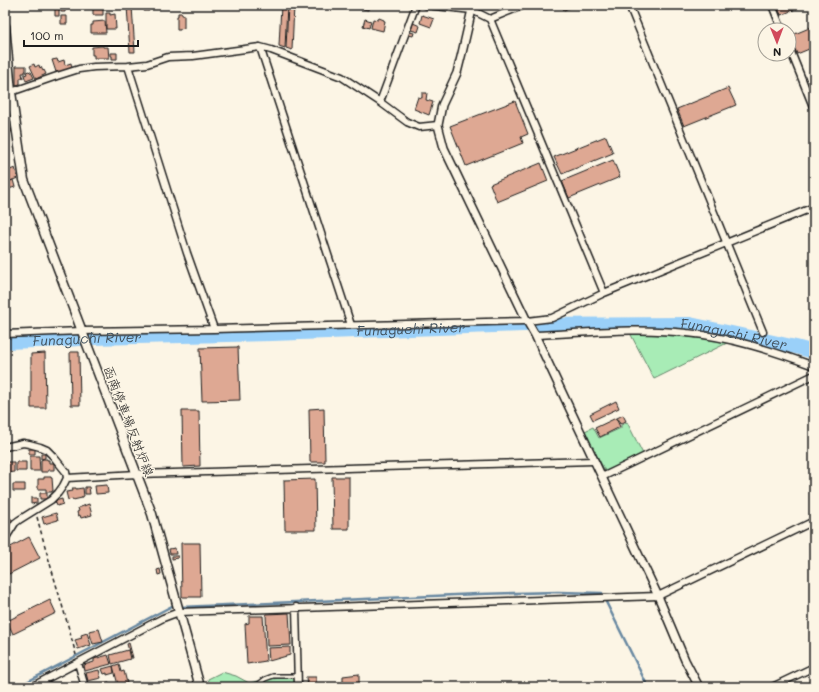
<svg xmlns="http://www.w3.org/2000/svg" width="819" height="692" viewBox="0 0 819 692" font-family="Mali,'Klee One',sans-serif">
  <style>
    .green { fill: #a8ecb6; stroke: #628469 }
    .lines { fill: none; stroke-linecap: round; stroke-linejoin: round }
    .stream { stroke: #6888a1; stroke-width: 2.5 }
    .river { stroke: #9ad0f9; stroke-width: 14 }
    .building { fill: #dea893; stroke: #1c1c1c }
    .service-casing { stroke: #1c1c1c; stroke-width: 6 }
    .minor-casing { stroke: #1c1c1c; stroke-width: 9 }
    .tertiary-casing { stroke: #1c1c1c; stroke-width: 10 }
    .secondary-casing { stroke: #1c1c1c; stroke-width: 11 }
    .path { stroke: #1c1c1c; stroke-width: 1.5; stroke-dasharray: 4 3; stroke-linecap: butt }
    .service { stroke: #fcf5e5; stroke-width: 3 }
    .minor { stroke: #fcf5e5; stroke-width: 6 }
    .tertiary { stroke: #fcf5e5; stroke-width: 7 }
    .secondary { stroke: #fcf5e5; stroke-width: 8 }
    .labels { text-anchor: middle; stroke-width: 3; stroke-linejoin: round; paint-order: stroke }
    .street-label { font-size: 13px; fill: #1c1c1c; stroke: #fcf5e5 }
    .water-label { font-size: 14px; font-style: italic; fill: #42525e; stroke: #fcf5e5 }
  </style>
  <rect width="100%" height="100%" fill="#fcf5e5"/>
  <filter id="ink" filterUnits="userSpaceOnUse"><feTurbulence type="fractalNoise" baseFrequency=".025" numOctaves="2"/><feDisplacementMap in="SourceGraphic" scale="8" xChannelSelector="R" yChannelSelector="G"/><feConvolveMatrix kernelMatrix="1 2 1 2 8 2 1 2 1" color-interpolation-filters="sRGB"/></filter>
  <g filter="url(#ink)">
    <path class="green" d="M630,333L669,335L726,341L727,343L654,379Z
      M627,422L643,454L606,472L605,471L585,433V431L593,427L599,438L621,428V425Z
      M222,672L236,676L249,683C266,679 277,678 295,678V687H210L208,679Z"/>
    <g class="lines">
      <path class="stream" d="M180,607L478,594L558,592L602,593L606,602L648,687
        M17,687L172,606H175"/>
      <path class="river" id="s1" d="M5,342L65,340L92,338L272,334L523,325L690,324L796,347L814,352"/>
    </g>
    <path class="building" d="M144,5H149V11H144Z
      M281,5H287L285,48L279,46Z
      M288,5H294L292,50L286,48Z
      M364,5H369L368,10L363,9Z
      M562,5H576L564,10Z
      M777,5H806L781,15Z
      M127,6H132L135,52H130Z
      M103,7V15H93V8Z
      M55,8H59V16H55Z
      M61,8H65V12H61Z
      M106,13H110V15L115,14L116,29H106Z
      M178,13H182V15H184V28L180,29V30H177V16H178Z
      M422,15L434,19L431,27L420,23Z
      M61,16H67V24H61Z
      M379,18L384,20V21H385L383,31L371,28L373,19L378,20Z
      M365,19L371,21L369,28L363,26Z
      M105,21L106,33H91V25H93V22Z
      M413,23L420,26L418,32L411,30Z
      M814,26V47L797,54L790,36Z
      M410,32L414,33L413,36L409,35Z
      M103,46V47H108L109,58H94V55H92V47Z
      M111,53H117V59H112V56H111Z
      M57,59L58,62L64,60L65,65L71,63L72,68L59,72V71L56,72L52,60Z
      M34,64L35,67L39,65L40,68L41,67L43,71L44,70L46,74L36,79L30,66Z
      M16,66H26V71H25V73H22L23,78H20V84L16,85Z
      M29,71L30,72H31L34,78L26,81L24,75L27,74L26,72Z
      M728,88L736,105L684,126L677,109Z
      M422,93H427L426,100L433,102L429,115L414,109L418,97L422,98Z
      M515,101L528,134L521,137L523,143L466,166L450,126Z
      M5,118L9,122L6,125L12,131L5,138Z
      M606,136L613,153L562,174L554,157Z
      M613,160L620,177L569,198L562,181Z
      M541,163L548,181L497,202L490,184Z
      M15,168L18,178L5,183V172Z
      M13,180L15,187L5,190V183Z
      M238,347L240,400L202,401L200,348Z
      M70,352H79L80,405H71Z
      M45,353L46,408H31V354Z
      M616,401L619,408L593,420L590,414Z
      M324,408L325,462H310L309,409Z
      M182,411H199L200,466L183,467Z
      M623,415L626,421L620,424L617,418Z
      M616,418L620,427L600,437L595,428Z
      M29,449H35V454H29Z
      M41,454H45V458L41,459Z
      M30,456H39L40,471H30Z
      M43,459H47V460H49V463H54V470H48V472H41V460Z
      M5,462H14V472L6,473Z
      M16,462H26V471H16Z
      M44,477H51V478H52L53,491H52V492H46V489H38V479H44Z
      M332,477H349V529H333Z
      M315,479L316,530H285L284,480Z
      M13,484H25V491H13Z
      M107,485L108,493L96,494L95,486Z
      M85,487H89L90,494H85Z
      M72,488H76V489L83,488L84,496L82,497V498L73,500V499L68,500L66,492L73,491Z
      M40,493H47V499H40Z
      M31,498H37V503L31,504Z
      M62,499L63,504L57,506L55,501Z
      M6,502L10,511L5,513V503Z
      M89,504L92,515L81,518L80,515L78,516L77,512L79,511L78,508Z
      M56,513L58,520L44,524L42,517Z
      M10,518L14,521L11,524L8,521Z
      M29,537L40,558L5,576V550Z
      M181,543H200L201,597H182Z
      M175,548L176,554H170L169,549Z
      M172,556H178V558L172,559Z
      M160,569L161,574L158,575L157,570Z
      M50,600L56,613L13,634L7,621Z
      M289,613L291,645L267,646L266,614Z
      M249,616H263L266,661L247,664L245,624L249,623Z
      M99,629L103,642L93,644L89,631Z
      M87,633L91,645L78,649L75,640L82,638L81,635Z
      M129,643L133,658H131L127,644Z
      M290,647V655L269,661L268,648Z
      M128,650L130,659L112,664L110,655Z
      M108,655L111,664L85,671L84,665L94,662V659Z
      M119,664L121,672L124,671L127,683L118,685L113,666Z
      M113,666L114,673L107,675V673L104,674L102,669Z
      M99,670L101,678L88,681L86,673Z
      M359,674V687H343V676Z
      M306,677H316V687H307Z
      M109,682L110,687H89V686L97,684V686L104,685L103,683Z"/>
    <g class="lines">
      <defs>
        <path id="service" d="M255,687L265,679L273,676H298"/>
        <path id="minor" d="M426,5L472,10L490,19L604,293
          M629,5L763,332
          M772,5L782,30
          M490,19L524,5
          M260,47L351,325
          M789,47L814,109
          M128,66L187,253L214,329
          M11,92L57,76L79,69L94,67L128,66L147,64L168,57L193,56L260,47L271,50L342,77L380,102L407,122L419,127L438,125
          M380,102L416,5
          M5,111L13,104
          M5,334L81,331L214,329L527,321L552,318L604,293L814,207
          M535,335C586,333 637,327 687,333C731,337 773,351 814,366
          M5,447L23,443L29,444L40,447L47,450L53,456L66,472L67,478L63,486L58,493L51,500L19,520L15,523L5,539
          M602,477L814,375
          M67,478L137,474L594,461
          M296,607L298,687
          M78,663L85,687
          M31,687L163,618L179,612L658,596L814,521
          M772,687L814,667"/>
        <path id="tertiary" d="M473,5L462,53L457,73L442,105L438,125L444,148L527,321L535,335L658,596L685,660L699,687"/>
        <path id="secondary" d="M5,26L11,92L24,180L152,514L200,687"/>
      </defs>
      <use href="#service" class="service-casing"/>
      <use href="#minor" class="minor-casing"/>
      <use href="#tertiary" class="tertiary-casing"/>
      <use href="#secondary" class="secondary-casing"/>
      <path class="path" d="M37,517C49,563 64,609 76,655"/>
      <use href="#service" class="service"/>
      <use href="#minor" class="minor"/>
      <use href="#tertiary" class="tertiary"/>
      <use href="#secondary" class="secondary"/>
    </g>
  </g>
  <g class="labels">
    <g class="street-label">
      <text transform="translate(129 421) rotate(69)" y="5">函南停車場反射炉線</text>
    </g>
    <g class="water-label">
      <text dy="5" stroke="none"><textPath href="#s1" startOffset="406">Funaguchi River</textPath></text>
      <text dy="5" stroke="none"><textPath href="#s1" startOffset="730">Funaguchi River</textPath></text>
      <text dy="5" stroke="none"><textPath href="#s1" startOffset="82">Funaguchi River</textPath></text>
    </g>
  </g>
  <rect width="819" height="692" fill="none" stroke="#fcf5e5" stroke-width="20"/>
  <rect x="10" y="10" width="799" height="672" fill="none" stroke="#1c1c1c" stroke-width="1.5" filter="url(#ink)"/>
  <g transform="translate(777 42) rotate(179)"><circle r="19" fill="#fcf5e5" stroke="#a29e95"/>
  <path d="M0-3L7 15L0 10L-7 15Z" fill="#d1495b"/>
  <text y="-6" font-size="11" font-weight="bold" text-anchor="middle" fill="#1c1c1c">N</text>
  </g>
  <path d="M24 40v6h114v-6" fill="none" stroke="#1c1c1c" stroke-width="2"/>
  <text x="30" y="40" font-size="12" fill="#1c1c1c" stroke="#fcf5e5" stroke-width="3" paint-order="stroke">100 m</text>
</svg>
